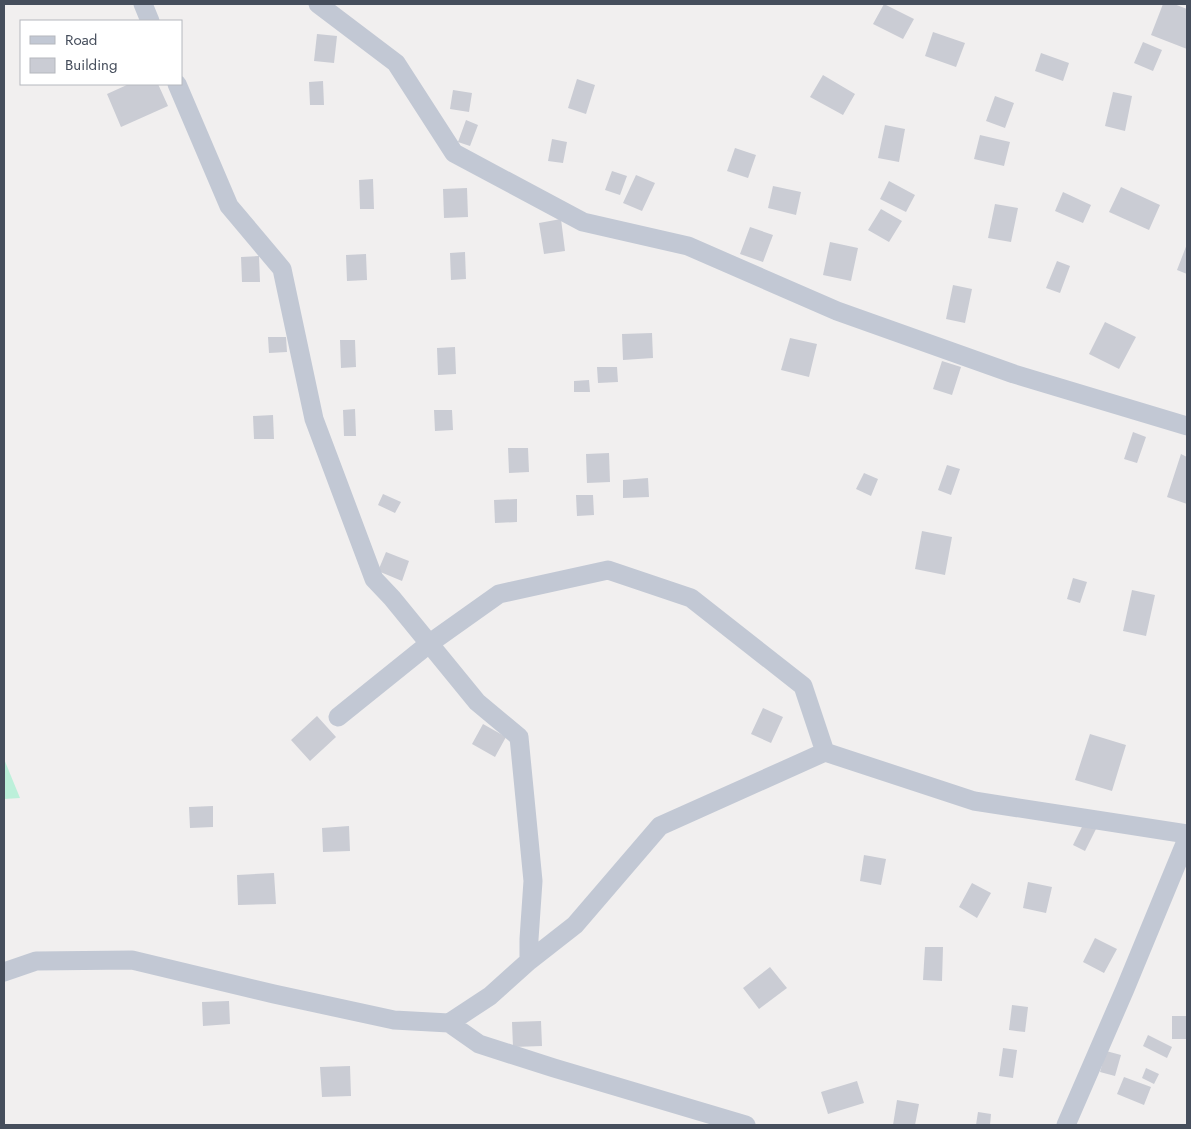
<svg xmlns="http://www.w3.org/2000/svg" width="1191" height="1129" viewBox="0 0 1191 1129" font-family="Jost,sans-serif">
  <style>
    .green { fill: #bcf0da }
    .building { fill: #caccd4 }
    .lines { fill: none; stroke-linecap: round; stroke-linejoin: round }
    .street { stroke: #c2c8d4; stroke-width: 19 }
  </style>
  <rect width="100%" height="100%" fill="#f1efef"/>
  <path class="green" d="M4,759L20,798L4,799Z"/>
  <path class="building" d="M884,4L914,19L903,39L873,24Z
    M1163,4H1174L1187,9V49L1151,35Z
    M933,32L965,43L956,67L925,56Z
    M317,34L337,36L334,63L314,61Z
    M1143,42L1162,50L1153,71L1134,63Z
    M1041,53L1069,63L1063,81L1035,71Z
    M823,75L855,94L843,115L810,97Z
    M577,79L595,85L586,114L568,108Z
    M323,81L324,105H310L309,82Z
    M129,84H158L168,106L121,127L107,94Z
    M453,90L472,93L469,112L450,109Z
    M1113,92L1132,96L1125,131L1105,126Z
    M995,96L1014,103L1005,128L986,121Z
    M466,120L478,125L470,146L458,142Z
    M885,125L905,129L899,162L878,158Z
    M980,135L1010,142L1004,166L974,159Z
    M552,139L567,142L563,163L548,161Z
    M735,148L756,155L748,178L727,171Z
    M612,171L627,176L620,195L605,190Z
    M636,175L655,183L642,211L623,203Z
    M373,179L374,209H360L359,180Z
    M889,181L915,195L906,212L880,199Z
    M773,186L801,192L796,215L768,208Z
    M1121,187L1160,205L1149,230L1109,212Z
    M467,188L468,217L444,218L443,189Z
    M1063,192L1091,205L1083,223L1055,211Z
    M995,204L1018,208L1011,242L988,238Z
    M881,209L902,221L889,242L868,230Z
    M561,219L565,251L544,254L539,223Z
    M750,227L773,235L763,262L740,254Z
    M830,242L858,248L851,281L823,275Z
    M1187,244V274L1177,270Z
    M465,252L466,279L451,280L450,253Z
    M366,254L367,280L347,281L346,255Z
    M259,256L260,282H242L241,257Z
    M1057,261L1070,266L1060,293L1046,288Z
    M953,285L972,289L965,323L946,319Z
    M1105,322L1136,337L1119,369L1089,354Z
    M652,333L653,358L623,360L622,334Z
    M268,337H286L287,352L269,353Z
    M790,338L817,344L809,377L781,370Z
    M340,340H355L356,367L341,368Z
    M455,347L456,374L438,375L437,348Z
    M942,361L961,367L952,395L933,389Z
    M597,367H617L618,382L598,383Z
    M589,380L590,392H574V381Z
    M355,409L356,436H344L343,410Z
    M434,410H452L453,430L435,431Z
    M273,415L274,439H254L253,416Z
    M1133,432L1146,437L1137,463L1124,459Z
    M508,448H528L529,472L509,473Z
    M609,453L610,482L587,483L586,454Z
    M1181,454L1187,457V504L1167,497Z
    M947,465L960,469L951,495L938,490Z
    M864,473L878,479L871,496L856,489Z
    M648,478L649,497L623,498V480Z
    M383,494L401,502L395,513L378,505Z
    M576,495H593L594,515L577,516Z
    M517,499V522L495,523L494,500Z
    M922,531L952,537L945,575L915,569Z
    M386,552L409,561L402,581L378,571Z
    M1073,578L1087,582L1080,603L1067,599Z
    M1132,590L1155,595L1146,636L1123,631Z
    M763,708L783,717L771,743L751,734Z
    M317,716L336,737L310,761L291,740Z
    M483,724L506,737L495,757L472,744Z
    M1090,734L1126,745L1112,791L1075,780Z
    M213,806V827L190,828L189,807Z
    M1084,823L1096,829L1085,851L1073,845Z
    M349,826L350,851L323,852L322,828Z
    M864,855L886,859L881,885L860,881Z
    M274,873L276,904L238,905L237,875Z
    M1028,882L1052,887L1046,913L1023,908Z
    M972,883L991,893L977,918L959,907Z
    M1095,938L1117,949L1104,973L1083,962Z
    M925,947H943L942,981L923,980Z
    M770,967L787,988L759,1009L743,988Z
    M229,1001L230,1024L203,1026L202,1002Z
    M1012,1005L1028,1007L1025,1032L1009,1030Z
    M1172,1016H1187V1039H1172Z
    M541,1021L542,1046L513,1047L512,1022Z
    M1148,1035L1172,1047L1167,1058L1143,1046Z
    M1003,1048L1017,1050L1013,1078L999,1076Z
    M1106,1051L1121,1055L1115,1076L1100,1072Z
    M350,1066L351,1096L322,1097L320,1067Z
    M1146,1068L1159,1074L1154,1084L1142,1078Z
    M1124,1077L1151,1087L1144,1105L1117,1094Z
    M857,1081L864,1103L828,1114L821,1092Z
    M897,1100L919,1104L915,1125H893Z
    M978,1112L991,1114L990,1125H976Z"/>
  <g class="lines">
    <path class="street" d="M143,4L150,21
      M318,4L396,63L454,153L583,222L688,246L837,311L1014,374L1187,426
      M177,84L229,206L282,269L314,419L374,579L392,598L477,702L519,737L533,881L529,939V961
      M338,717L430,643L499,594L608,570L691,598L803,686L825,752
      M4,972L36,961L132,960L274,994L394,1020L449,1023L490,996L529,961L575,925L660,826L825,752L974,801L1187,834
      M449,1023L479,1044L554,1068L746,1125
      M1066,1125L1125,989L1187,839"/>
  </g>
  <rect width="1191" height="1129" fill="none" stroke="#464e5c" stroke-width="10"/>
  <rect x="20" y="20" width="162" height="65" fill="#ffffff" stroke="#b5b8be"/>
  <rect x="30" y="36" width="25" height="8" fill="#c2c8d4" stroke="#b5b8be"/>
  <text x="65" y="45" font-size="15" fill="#464e5c">Road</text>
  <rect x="30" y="58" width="25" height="15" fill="#caccd4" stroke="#b5b8be"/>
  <text x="65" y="70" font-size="15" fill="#464e5c">Building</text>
</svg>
